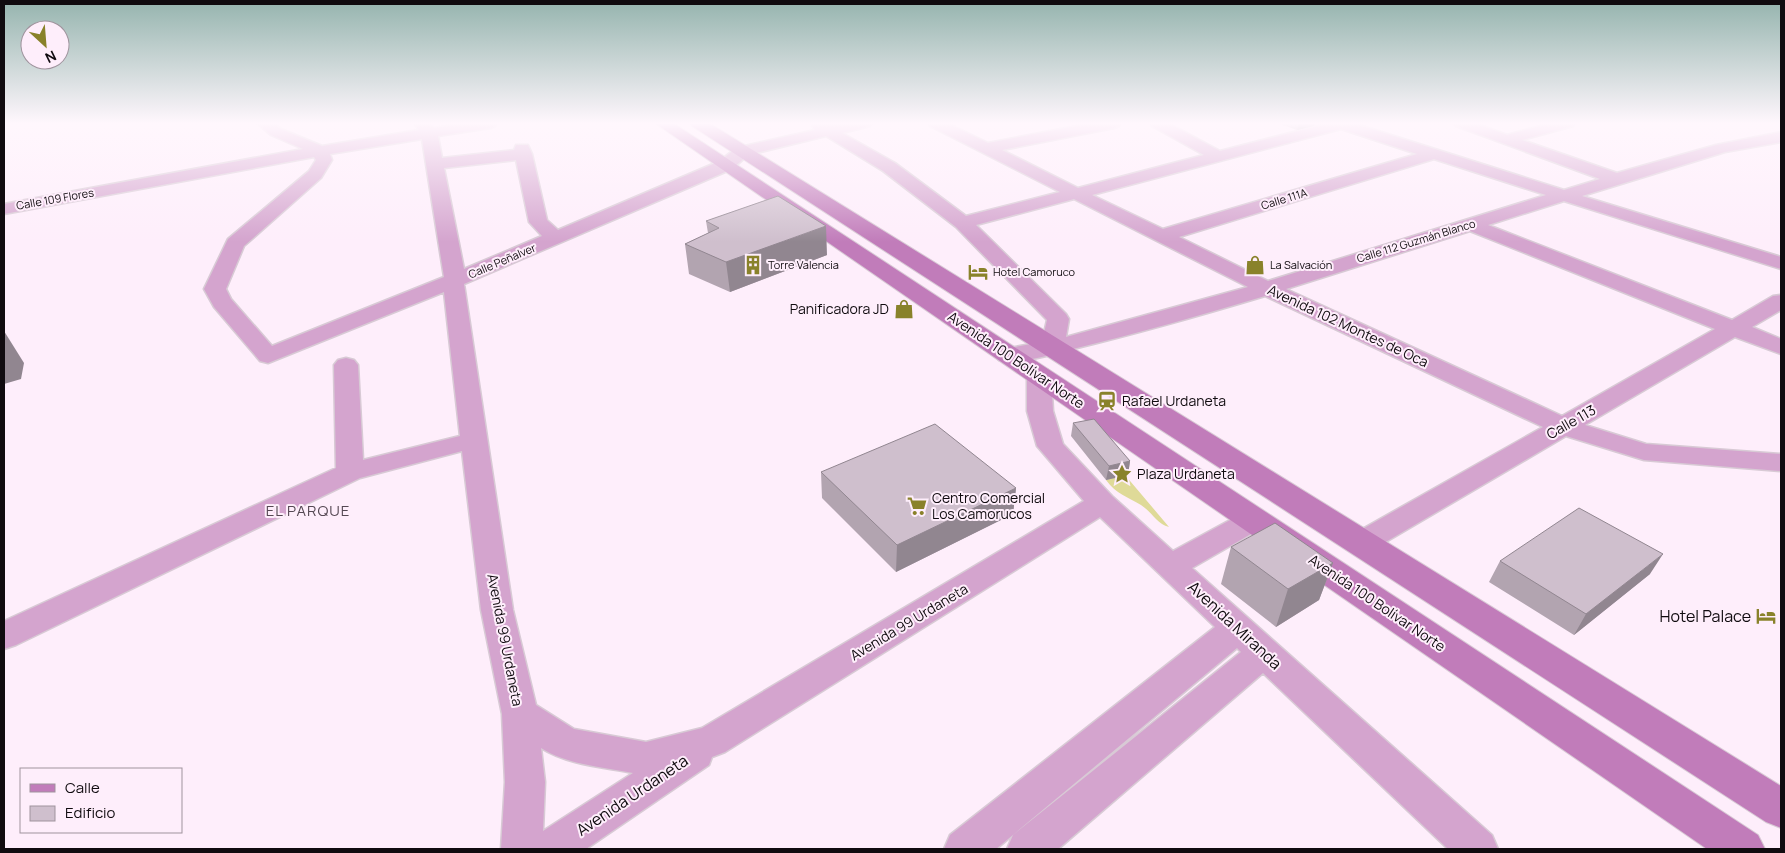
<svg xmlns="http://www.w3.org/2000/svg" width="1785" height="853" viewBox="0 0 1785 853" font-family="Manrope,sans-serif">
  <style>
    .green { fill: #dfda98 }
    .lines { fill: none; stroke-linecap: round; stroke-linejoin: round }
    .street-casing { stroke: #d8cad5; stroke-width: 3 }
    .secondary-casing { stroke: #d8cad5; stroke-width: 2 }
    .street { fill: #d4a4ce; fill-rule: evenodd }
    .secondary { fill: #c17cba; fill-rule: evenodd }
    .wall { fill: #b2a4b0 }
    .shaded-wall { fill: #918690 }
    .building { fill: #cfbfcd; stroke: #918690 }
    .labels { text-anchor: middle; stroke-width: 4; stroke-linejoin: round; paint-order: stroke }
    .far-street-label { font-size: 11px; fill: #100b0f; stroke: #feeefb }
    .far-poi-label { font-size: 11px; fill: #100b0f; stroke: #feeefb; text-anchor: start }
    .poi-label { font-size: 14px; fill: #100b0f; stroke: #feeefb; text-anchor: start }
    .street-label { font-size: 14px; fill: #100b0f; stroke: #feeefb }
    .neighbourhood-label { font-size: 15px; letter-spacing: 1px; fill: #554853; stroke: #feeefb }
    .near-poi-label { font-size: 16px; fill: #100b0f; stroke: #feeefb; text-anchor: end }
    .near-street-label { font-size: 16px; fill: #100b0f; stroke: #feeefb }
  </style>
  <rect width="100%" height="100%" fill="#feeefb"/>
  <path class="green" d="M1125,475L1169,527C1157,524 1152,512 1141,505C1128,497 1116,494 1106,480Z"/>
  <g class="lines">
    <defs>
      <path id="street" d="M257,123H273L281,129L322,146L419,130L414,123H429L434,128L463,123H497L495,126L490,128L438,136L442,158L514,150L516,145H528L532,154L547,220L558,230L720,161L736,148L815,130L812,126L815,123H826L831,126L846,123H872L870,126L842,133L895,163L966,216L1060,192L930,126L928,123H947L988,143L1092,123H1121L1119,126L1114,128L1002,150L1078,188L1204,155L1152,126L1150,123H1168L1220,151L1329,123H1353L1564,190L1600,179L1456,126L1453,123H1475L1507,135L1551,123H1575L1573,126L1522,140L1617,173L1716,145L1781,132V142L1725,152L1582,196L1781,257V269L1564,201L1488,225L1732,320L1773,296L1781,295V310L1752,327L1781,339V354L1735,337L1585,425L1646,444L1781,454V471L1644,460L1566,436L1372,550L1361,553L1350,550L1346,543L1350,536L1543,427L1265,296C1202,315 1138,333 1073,349C1053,354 1019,365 999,360L995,355L999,350L1042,342L1047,320L956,227L883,171L826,136L748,155L732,169L464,284L513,610L536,705L574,729L646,742L702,728L1084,501L1037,446L1027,411V375L1030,370L1039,368L1048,370L1051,375L1053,411L1063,444L1112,496L1173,551L1243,513L1253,510L1263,513L1268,520L1263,527L1192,568L1492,835L1498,849H1448L1263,673L1058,849H1007L1013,835L1241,652L1237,648L996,849H944L950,835L1215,627L1100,517L725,752L712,757L709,765L586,849H501L505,782L502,714L481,610L462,451L360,478L16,645L4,649V621L336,468L334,365L338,360L346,358L354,360L358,365L363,460L460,436L444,292L268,363L260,361L214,307L204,289L228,239L309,171L316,160L314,157L4,214V204L303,149L271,135ZM1341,129L1417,154L1163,229L1092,195ZM422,139L444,277L272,346L231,299L226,289L244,246L321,178L332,160L330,154ZM1434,159L1546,195L1268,281L1179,237ZM516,160L529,222L542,236L464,269L444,168ZM1074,199L1248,287L1066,337L1069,319L1066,314L976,225ZM1470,231L1715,329L1562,416L1286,289ZM541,748C568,765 603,767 633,773L543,831L545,782Z"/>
      <path id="secondary" d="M655,123H673L1758,835L1765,849H1707Z
        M690,123H709L1781,786V828L1766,822L692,126Z"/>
    </defs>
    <use href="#street" class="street-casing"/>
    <use href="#secondary" class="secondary-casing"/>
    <use href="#street" class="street"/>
    <use href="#secondary" class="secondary"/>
  </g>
  <path class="wall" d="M1277,123H1315L1314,126L1297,130Z
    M706,221L827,255L730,292L689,274L685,244L708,233Z
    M1073,423L1130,461L1128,475L1106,480L1071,436Z
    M821,472L1016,488L1013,514L896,572L822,498Z
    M1231,547L1333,563L1319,600L1276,627L1221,584Z
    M1500,561L1650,574L1574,635L1489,582Z"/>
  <path class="shaded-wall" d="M1299,123H1315L1314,126L1297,130Z
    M826,226L827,255L730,292L726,262Z
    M4,331L24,363L21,379L4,384Z
    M1130,461L1128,475L1106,480L1109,466Z
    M1016,488L1013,514L896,572L897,545Z
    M1663,554L1650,574L1574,635L1586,614Z
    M1333,563L1319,600L1276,627L1288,589Z"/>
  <path class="building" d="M778,196L826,226L726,262L685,244L719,228L706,221Z
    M1094,419L1130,461L1109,466L1073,423Z
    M935,424L1016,488L897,545L821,472Z
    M1579,508L1663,554L1586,614L1500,561Z
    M1275,523L1333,563L1288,589L1231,547Z"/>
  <linearGradient id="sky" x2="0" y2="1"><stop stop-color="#95b4ae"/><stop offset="0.51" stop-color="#fff7fd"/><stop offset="1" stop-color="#fff7fd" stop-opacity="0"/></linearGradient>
  <rect width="1785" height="242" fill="url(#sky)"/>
  <defs>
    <symbol id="building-bare" viewBox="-9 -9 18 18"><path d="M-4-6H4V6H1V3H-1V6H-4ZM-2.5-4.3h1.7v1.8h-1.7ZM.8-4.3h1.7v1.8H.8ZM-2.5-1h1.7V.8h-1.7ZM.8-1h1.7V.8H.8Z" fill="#89822a" stroke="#feeefb" stroke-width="2.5" paint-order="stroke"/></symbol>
    <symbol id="shop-bare" viewBox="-9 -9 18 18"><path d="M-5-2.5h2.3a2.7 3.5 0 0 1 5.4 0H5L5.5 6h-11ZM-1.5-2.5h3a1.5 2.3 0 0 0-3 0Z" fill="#89822a" stroke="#feeefb" stroke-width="2.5" paint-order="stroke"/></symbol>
    <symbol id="hotel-bare" viewBox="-9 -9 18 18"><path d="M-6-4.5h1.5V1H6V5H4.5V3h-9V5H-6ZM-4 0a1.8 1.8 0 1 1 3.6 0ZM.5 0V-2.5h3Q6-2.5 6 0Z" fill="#89822a" stroke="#feeefb" stroke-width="2.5" paint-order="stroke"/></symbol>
    <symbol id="station-bare" viewBox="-9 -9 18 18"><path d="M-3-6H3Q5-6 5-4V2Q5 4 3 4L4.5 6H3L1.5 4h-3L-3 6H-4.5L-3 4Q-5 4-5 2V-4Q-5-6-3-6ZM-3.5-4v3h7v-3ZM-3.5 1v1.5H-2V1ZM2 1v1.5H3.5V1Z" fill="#89822a" stroke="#feeefb" stroke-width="2.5" paint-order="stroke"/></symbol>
    <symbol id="sight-bare" viewBox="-9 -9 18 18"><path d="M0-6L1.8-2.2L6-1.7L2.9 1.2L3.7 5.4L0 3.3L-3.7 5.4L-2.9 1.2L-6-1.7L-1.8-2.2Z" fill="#89822a" stroke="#feeefb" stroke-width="2.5" paint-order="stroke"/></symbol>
    <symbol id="supermarket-bare" viewBox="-9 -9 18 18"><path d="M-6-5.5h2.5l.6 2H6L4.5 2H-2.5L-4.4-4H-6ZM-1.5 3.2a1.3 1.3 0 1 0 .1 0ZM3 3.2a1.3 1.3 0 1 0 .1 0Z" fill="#89822a" stroke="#feeefb" stroke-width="2.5" paint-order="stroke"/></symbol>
  </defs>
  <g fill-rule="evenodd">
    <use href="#building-bare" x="739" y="251" width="28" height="28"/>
    <use href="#shop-bare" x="1241" y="251" width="28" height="28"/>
    <use href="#hotel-bare" x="964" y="258" width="28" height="28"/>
    <use href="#shop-bare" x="890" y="295" width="28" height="28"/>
    <use href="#station-bare" x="1093" y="387" width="28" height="28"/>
    <use href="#sight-bare" x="1108" y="460" width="28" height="28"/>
    <use href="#supermarket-bare" x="903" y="492" width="28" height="28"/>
    <use href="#hotel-bare" x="1752" y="602" width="28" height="28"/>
  </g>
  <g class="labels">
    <g class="far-street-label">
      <text transform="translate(55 199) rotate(-10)" y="4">Calle 109 Flores</text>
      <text transform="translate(1284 199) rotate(-17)" y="4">Calle 111A</text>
      <text transform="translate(1416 241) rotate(-17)" y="4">Calle 112 Guzmán Blanco</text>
      <text transform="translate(502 261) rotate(-23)" y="4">Calle Peñalver</text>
    </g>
    <g class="far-poi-label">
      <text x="768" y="269">Torre Valencia</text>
      <text x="1270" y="269">La Salvación</text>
      <text x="993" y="276">Hotel Camoruco</text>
    </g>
    <g class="poi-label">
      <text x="889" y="314" text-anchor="end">Panificadora JD</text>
      <text x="1122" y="406">Rafael Urdaneta</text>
      <text x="1137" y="479">Plaza Urdaneta</text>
      <text x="932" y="503">Centro Comercial<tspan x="932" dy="16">Los Camorucos</tspan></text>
    </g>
    <g class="street-label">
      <text transform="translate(1348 326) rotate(25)" y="5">Avenida 102 Montes de Oca</text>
      <text transform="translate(1016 360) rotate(34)" y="5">Avenida 100 Bolívar Norte</text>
      <text transform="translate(1571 422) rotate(-30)" y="5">Calle 113</text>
      <text transform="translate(1377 603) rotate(34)" y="5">Avenida 100 Bolívar Norte</text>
      <text transform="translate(909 622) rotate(-31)" y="5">Avenida 99 Urdaneta</text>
      <text transform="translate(505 640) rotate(79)" y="5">Avenida 99 Urdaneta</text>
    </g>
    <g class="neighbourhood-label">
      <text x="308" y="516">EL PARQUE</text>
    </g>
    <g class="near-poi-label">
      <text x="1751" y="622">Hotel Palace</text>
    </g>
    <g class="near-street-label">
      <text transform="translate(1235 625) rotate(43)" y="6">Avenida Miranda</text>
      <text transform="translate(632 795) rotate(-34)" y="6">Avenida Urdaneta</text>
    </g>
  </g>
  <rect width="1785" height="853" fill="none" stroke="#100b0f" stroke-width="10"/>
  <rect x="20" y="768" width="162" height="65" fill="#feeefb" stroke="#9f939d"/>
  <rect x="30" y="784" width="25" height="8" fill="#c17cba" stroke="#9f939d"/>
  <text x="65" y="793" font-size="15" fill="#100b0f">Calle</text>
  <rect x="30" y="806" width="25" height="15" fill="#cfbfcd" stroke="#9f939d"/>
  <text x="65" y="818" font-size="15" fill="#100b0f">Edificio</text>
  <g transform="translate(45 45) rotate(154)"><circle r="24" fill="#feeefb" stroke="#9f939d"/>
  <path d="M0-4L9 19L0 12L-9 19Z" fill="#89822a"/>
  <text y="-8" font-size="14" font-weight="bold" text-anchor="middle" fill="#100b0f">N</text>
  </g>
</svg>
